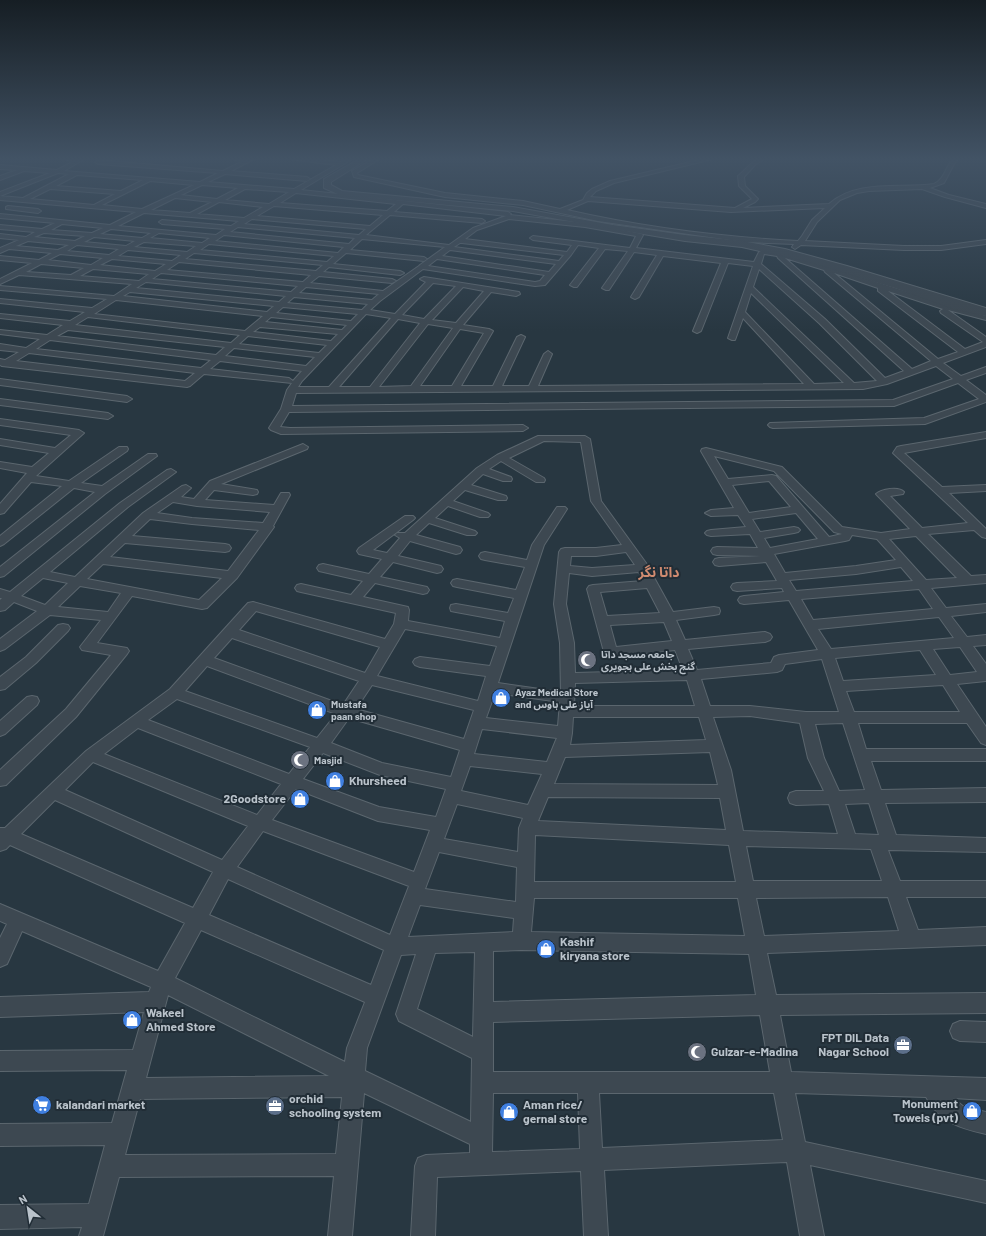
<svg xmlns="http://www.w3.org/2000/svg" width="986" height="1236" viewBox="0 0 986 1236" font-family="Barlow,'Noto Sans Arabic',sans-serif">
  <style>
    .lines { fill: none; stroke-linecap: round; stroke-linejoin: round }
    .minor-casing { stroke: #5b666e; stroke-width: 2 }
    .tertiary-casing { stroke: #5b666e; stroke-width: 2 }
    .minor { fill: #3d4851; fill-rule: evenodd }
    .tertiary { fill: #3d4851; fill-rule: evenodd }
    .labels { text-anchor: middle; stroke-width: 4; stroke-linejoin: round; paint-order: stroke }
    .poi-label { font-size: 10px; font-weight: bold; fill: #bac3cb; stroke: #212d36; text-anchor: start }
    .near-poi-label { font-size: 12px; font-weight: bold; fill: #bac3cb; stroke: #212d36; text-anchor: start }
    .district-label { font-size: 14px; font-weight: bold; fill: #d08b70; stroke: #212d36 }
  </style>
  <rect width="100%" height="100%" fill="#283741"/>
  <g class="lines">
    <defs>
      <path id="minor" d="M55,158H86L64,171L200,182L218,173L98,164L95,162L98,160L223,171L243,161L223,158H256L231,171L307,177L310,179L307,181L225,174L208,182L294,189L336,165L282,158H301L341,162L348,158H354L301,190L508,212L511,214L510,215L585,223L642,234L643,235L636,248L754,262L759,252L763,250L789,254L948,305L986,316V320L948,310L986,337V347L943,363L961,376L986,367V373L966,380L986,395V402L925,424L773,428L770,427L768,425L770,423L924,418L979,399L958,383L894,406L289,412L280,427L290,428L523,425L528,428L523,431L281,434L271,430L269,428L281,409L287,390L292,383L204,374L190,386L187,387L2,366L0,365V359L5,360L19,352L0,350V344L26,348L40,339L0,334V330L47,335L63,325L0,318V314L70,321L85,312L0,303V299L92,308L107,299L0,290V286L114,296L132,284L19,275L0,284V279L32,263L0,260V256L39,260L52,253L9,249L0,253V248L19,240L0,238V234L26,237L35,232L0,229V225L42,229L55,223L0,218V214L110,225L136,212L0,200V196L23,198L69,174L58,173L0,196V192L50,173L24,171L0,180V176L17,170L0,169V165L57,170L74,161ZM77,175L143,180L121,191L56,186ZM150,181L194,185L142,209L102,205ZM202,185L238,188L217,199L181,195ZM50,189L115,194L94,205L30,199ZM245,189L289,192L269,204L225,200ZM296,193L396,204L387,211L280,203ZM175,198L212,202L190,213L151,210ZM219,202L263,207L244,218L197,214ZM403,204L506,216L473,228L449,245L366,235L390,215L482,223L485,221L482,219L394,212ZM274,206L383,215L370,226L257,216ZM144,213L239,221L231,226L162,220L159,222L162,224L225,229L216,235L118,226ZM252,219L366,229L359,235L244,224ZM509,219L585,227L636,236L630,248L533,236L530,238L533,240L572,245L567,252L465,239L477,230ZM62,224L103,228L92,233L51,230ZM238,227L355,238L349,244L230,232ZM111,229L151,233L142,238L100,234ZM44,233L85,236L75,241L34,237ZM159,233L210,238L202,243L150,238ZM224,235L344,247L338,253L215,241ZM94,237L135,241L126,246L84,242ZM362,239L445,247L420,265L419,266L383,291L310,283L319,276L392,283L396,281L392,279L323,272L329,267L400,275L404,273L400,271L333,264L346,253L424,261L427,259L424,257L350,250ZM28,241L69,245L58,250L16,246ZM144,242L196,246L187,252L134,247ZM460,243H462L564,255L559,261L454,247ZM209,244L334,256L327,262L200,250ZM77,245L119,249L109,255L67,251ZM578,245L599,248L570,285L574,287H577L605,249L628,251L602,288L606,290H609L634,252L657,255L631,297L635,299L639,297L663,256L721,263L693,331L697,333L701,331L728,263L753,266L728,338L732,340H735L743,318L804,384L538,386L552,354L548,351L544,354L529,386H502L525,337L521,335L517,337L493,386H461L493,331L489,329L463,325L491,292L516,296L520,294L519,292L424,277L420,279L426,282L395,314L370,310L380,301L423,269L535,286L545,285L571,255ZM128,250L181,255L172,261L118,256ZM450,250L556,264L549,272L442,256ZM194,253L323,265L316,271L185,259ZM60,254L103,258L91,265L48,260ZM764,254L777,256L778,258L904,371L885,378L825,319L761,264ZM785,258L824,270L825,272L931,361L912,369ZM112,259L166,264L155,271L100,265ZM437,259L545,275L540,281L535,282L428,266ZM179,262L311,275L303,282L167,270ZM41,264L84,268L71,275L26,272ZM93,269L149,274L139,281L80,276ZM759,269L819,323L877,381L854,383L753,287ZM161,273L298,286L291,292L152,279ZM834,273L878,288V291L958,352L938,359ZM146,282L286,296L279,302L136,288ZM433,283L456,286L424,319L402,315ZM306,287L379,294L372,300L299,293ZM463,287L484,291L456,323L432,320ZM888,291L943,309L940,311L941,313L983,342L965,349ZM130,292L274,306L267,312L123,296ZM751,293L844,383L814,384L745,312ZM294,297L368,304L362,310L287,303ZM116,300L263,316L245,331L94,314ZM283,307L358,314L351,321L276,313ZM366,314L391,318L329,387H298L302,381ZM88,317L240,335L231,343L75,325ZM271,317L347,325L342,330L265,322ZM398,319L420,323L370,387H339ZM428,324L453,328L411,386L379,387ZM260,327L338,334L331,341L253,332ZM460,329L484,333L452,386H420ZM68,330L225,347L216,355L57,336ZM248,336L327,345L319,353L239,344ZM50,340L211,360L201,368L36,349ZM234,348L315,357L306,366L225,356ZM29,353L195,373L185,381L16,361ZM220,361L302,371L293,381L289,378L210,369ZM936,366L953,379L893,400L292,406L296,393L863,389L887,384Z
        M375,158H381L357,173L358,175L445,193L523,201L560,209L583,200L587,193L592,189L610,181L707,158H717L614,183L596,191L590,197L735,208L752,199L739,186L738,176C747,169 753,158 765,158L755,165L744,177L745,186L758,199L755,202L743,208L829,204C857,179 899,189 934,184C945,179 945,167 954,158H959L954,164L944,183L930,188L949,195L986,204V208L945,197L922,189L869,191L857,193L840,200L817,222L805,241L904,246H941L986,240V244L941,250H904L801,245L795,249L792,247L794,244L744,242L598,221L523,205L445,197L354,177L352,171ZM588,201L731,212L825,208L812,220L802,236L798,241C720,237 642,227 567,210Z
        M8,206L38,209L41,211L38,213L6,209V207Z
        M0,379L127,396L132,399L127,402L0,385Z
        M0,399L108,413L113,416L108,419L0,405Z
        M0,419L79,430L84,433L36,476L69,481L119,447H127L128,449L127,451L81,483L102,486L148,454H156L157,456L105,494L4,576L0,577V567L95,492L74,488L4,544L0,546V536L62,486L31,482L4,513L0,514V504L27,473L0,468V462L32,467L49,453L0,445V439L55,448L71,435L0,425Z
        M986,432V438L904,453L942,487L986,485V491L949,493L986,529V538L982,537L974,530L928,534L971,576L986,575V583L931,588L946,608L986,604V612L951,616L967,637L986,635V645L973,646L986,664V681L957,684L986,727V745L981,743L967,723H858L866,749H986V761H871L881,790L986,788V802L885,803L896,835L986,838V852L888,850L900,881H986V897H906L918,930L986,927V945L767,953L776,995L986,993V1013L780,1015L791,1072L986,1078V1100L953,1098L964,1107L986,1112V1134C959,1128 940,1122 926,1097L795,1093L805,1142L986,1181V1203L810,1165L824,1236H800L787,1162L604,1170L608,1236H584L581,1171L437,1177L435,1236H411L415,1166L418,1158L426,1155L470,1153V1144L364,1093L352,1236H328L334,1176L119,1177L103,1236H79L82,1227L0,1229V1205L89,1204L105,1145L0,1146V1124L112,1123L127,1070L0,1071V1051L133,1050L144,1012L0,1017V997L149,992L151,987L22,931L7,964L0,967V938L7,924L0,921V904L158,971L185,923L10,845L6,849L0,851V828H5L86,751L170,689L248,603L253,602L385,639L394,624L396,613L301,592L297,591L295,588L297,585L301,584L351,595L363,581L319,571L317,568L319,565L323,564L369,574L382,559L359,554L357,551L359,548L405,516H413L415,518L413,520L373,550L387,553L400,538L395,535L397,533H405L477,468L497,455L538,436H585L590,439L601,501L646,563L673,612L714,607L719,608L720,611L719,614L714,615L676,620L685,640L765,632L770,634L772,637L770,640L765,642L688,649L697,670L771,663L774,657L779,655L818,650L789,600L744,604L740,603L738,600L740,597L744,596L784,592L782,588L737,591L733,590L731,587L733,584L737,583L777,581L766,562L719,566L715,565L713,562L715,559L719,558L761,556L717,555L713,554L711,551L713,548L717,547L758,548L750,534L711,536L707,535L705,533L707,531L711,530L746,527L738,515L711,516L705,513L711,510L734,508L701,451L702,449L706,448L782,467L842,527L881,533L910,529L876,494C881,489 899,486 904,492L903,494L890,496L922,528L968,523L893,453L897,447L901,446ZM544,441L581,442L591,501L622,545L596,548H565L561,549L559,552L554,604L560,643L561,692L498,683L544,545L567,509L565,507H557L532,545L527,560L485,552L481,553L479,556L481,559L485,560L525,567L516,590L457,579L453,580L451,583L453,586L457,587L514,598L508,613L456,604L451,605L450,608L451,611L456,612L505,621L500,638L408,621L409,610L408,607L363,597L375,583L423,594L427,593L429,590L427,587L380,577L393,562L437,573L441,572L443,569L441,566L398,556L410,541L456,554L460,553L462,550L460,547L416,535L429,523L467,535H475L477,533L475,531L435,518L448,506L480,517H488L490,515L488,513L453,501L465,490L498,500H506L507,498L506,496L471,485L483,474L503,481H511L512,479L511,477L489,469L501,461L536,482H544L545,480L544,478L509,458ZM714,456L774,471L834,532L842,534L829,537L776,476L772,475L728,479ZM769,481L791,507L749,513L732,485ZM796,513L818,539L770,548L764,538L794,533L798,532L800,530L798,528L794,527L760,532L752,519ZM852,535L877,539L896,560L856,566L785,573L774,554L845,541L849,540ZM916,536L957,578L926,580L889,539ZM626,552L635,565L592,568L570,566L571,556H596ZM901,567L913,581L796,591L789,580L856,574ZM639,572L643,581L593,585L589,586L587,589L604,652L606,655L611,657L675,650L683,670L575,673L574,643L566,604L569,573L592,576ZM647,588L660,613L607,616L600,592ZM919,589L933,609L813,620L801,599ZM256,611L380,647L365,673L239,630ZM939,617L954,638L831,649L818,629ZM664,622L672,641L616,647L610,625ZM405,629L497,646L490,666L420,657L415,659L413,662L415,665L420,667L486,676L478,701L377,676ZM232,638L359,681L343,705L214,658ZM960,647L977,672L950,675L933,649ZM920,650L936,675L843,681L835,658ZM822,659L839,712H806L750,706H710L701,679L777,672L782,670L785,664ZM207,666L336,714L317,738L185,691ZM687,680L695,706H574L575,683ZM372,685L474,710L464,739L356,709ZM943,685L960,712H854L846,691ZM495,693L560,702L558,726L486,718ZM177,699L310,747L289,774L148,720ZM750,716L800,723L808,758L824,791H796L790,793L788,798L790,803L796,805L829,804L838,834L743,831L731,770L713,717ZM573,717H699L706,740L570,745L572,733ZM349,718L460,750L451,777L382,763L331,743ZM843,723L865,790L839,791L824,758L815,724ZM138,728L281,784L257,815L104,754ZM482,729L557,738L556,740L547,762L474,754ZM710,752L718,785L554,784L565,757ZM323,753L380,775L446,789L436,817L379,807L303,779ZM93,762L248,826L222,860L65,790ZM470,766L542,774L528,805L461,791ZM296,789L378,821L430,830L414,872L272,820ZM548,797L720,798L726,830L538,821ZM55,800L213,872L193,908L21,834ZM869,803L879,835L855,834L845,804ZM457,804L523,818L519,828L518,852L444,839ZM263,831L409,886L390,935L237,867ZM535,835L729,845L736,882H534ZM746,846L871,849L882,881H753ZM439,852L517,867L516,902L425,889ZM228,879L384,950L371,985L209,915ZM888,897L899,931L764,936L756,898ZM534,898H738L745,936L531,932ZM420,905L514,918L513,932L408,937ZM201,930L365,1002L347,1048L345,1062L175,978ZM521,950L749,954L756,995L493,1002V951ZM475,952L473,1037L417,1009L435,953ZM416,954L396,1014L399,1021L472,1058L471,1122L365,1071L367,1048L401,955ZM168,995L329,1076L146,1078ZM760,1015L770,1072H493V1022ZM493,1093H578L580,1149L492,1152ZM599,1093H774L783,1140L602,1148ZM342,1097L336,1154L125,1155L140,1099Z
        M303,444L308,447L307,449L221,484L257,490L258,492L257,494L253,495L214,490L205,500L274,505L281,493H289L290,495L273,526L274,527L237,578L207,608L202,609L132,596L97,643L127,648L129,651L127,654L76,717L6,785L0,786V770L66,709L111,655L82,650L80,647L101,620L50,615L5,649L0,651V639L37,611L14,602L5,610L0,611V600L2,598H0V589L10,592L120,503L167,470L171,469L176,472L128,507L50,572L75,577L143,513L182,486L186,485L191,488L181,497L194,499L210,481ZM173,502L197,506L270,512L263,523L192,518L157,513ZM150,519L192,524L259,530L228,571L110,557L125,543L225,552L229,551L231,548L229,545L225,544L132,536ZM103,564L222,578L199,600L87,579ZM43,578L68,583L45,605L21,596ZM80,586L121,593L108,612L58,607Z
        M63,624L68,625L70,628L68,631L36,663L5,689L0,690V677L26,657L58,625Z
        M32,696L37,697L39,701L37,705L5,734L0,736V721L27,697Z
        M960,1021L986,1022V1042L960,1041L953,1038L950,1031L953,1024Z"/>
      <path id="tertiary" d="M361,158H369L331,182V185L342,191L513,207L613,225L685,235L742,241L785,249L847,266L986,308V316L953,309L895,288L809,262L742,247L685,241L613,229L513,211L340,195L324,188V179Z"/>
    </defs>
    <use href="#minor" class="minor-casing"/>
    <use href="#tertiary" class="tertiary-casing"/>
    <use href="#minor" class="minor"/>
    <use href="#tertiary" class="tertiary"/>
  </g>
  <linearGradient id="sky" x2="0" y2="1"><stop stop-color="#161e24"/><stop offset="0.48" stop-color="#425365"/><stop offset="1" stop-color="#425365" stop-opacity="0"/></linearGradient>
  <rect width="986" height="331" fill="url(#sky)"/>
  <defs>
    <symbol id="mosque-disc" viewBox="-11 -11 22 22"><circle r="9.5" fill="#6b7280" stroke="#212d36"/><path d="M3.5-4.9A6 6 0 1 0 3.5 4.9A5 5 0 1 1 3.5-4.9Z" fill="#fff"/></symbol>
    <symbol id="shop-disc" viewBox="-11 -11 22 22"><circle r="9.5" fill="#3f7fe0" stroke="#212d36"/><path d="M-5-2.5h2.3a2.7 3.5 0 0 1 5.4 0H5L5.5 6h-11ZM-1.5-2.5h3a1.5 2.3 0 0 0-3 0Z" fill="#fff"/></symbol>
    <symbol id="office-disc" viewBox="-11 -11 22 22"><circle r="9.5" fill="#5c6f8a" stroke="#212d36"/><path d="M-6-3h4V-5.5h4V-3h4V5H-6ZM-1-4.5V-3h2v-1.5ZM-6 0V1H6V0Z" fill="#fff"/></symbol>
    <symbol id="supermarket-disc" viewBox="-11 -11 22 22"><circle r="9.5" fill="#3f7fe0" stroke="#212d36"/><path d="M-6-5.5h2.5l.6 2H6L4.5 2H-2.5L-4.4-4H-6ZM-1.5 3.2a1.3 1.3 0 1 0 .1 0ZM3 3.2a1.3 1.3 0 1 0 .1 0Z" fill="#fff"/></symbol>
  </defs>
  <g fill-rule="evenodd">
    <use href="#mosque-disc" x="576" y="649" width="22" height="22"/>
    <use href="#shop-disc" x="490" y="687" width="22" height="22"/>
    <use href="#shop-disc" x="306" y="699" width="22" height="22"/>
    <use href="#mosque-disc" x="289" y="749" width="22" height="22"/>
    <use href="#shop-disc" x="324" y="770" width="22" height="22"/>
    <use href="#shop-disc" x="289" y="788" width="22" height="22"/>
    <use href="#shop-disc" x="535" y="938" width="22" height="22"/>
    <use href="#shop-disc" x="121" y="1009" width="22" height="22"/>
    <use href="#office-disc" x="892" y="1034" width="22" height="22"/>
    <use href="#mosque-disc" x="686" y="1041" width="22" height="22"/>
    <use href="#supermarket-disc" x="31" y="1094" width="22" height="22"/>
    <use href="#office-disc" x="264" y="1095" width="22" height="22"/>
    <use href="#shop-disc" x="961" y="1100" width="22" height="22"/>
    <use href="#shop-disc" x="498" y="1101" width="22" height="22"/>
  </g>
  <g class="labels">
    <g class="poi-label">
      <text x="601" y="658">جامعہ مسجد داتا<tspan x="601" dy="12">گنج بخش علی ہجویری</tspan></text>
      <text x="515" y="696">Ayaz Medical Store<tspan x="515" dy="12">and آیاز علی ہاوس</tspan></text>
      <text x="331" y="708">Mustafa<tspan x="331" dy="12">paan shop</tspan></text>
      <text x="314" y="764">Masjid</text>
    </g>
    <g class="near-poi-label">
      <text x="349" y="785">Khursheed</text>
      <text x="286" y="803" text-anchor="end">2Goodstore</text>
      <text x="560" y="946">Kashif<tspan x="560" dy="14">kiryana store</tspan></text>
      <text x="146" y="1017">Wakeel<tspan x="146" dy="14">Ahmed Store</tspan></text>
      <text x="889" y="1042" text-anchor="end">FPT DIL Data<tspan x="889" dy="14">Nagar School</tspan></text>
      <text x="711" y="1056">Gulzar-e-Madina</text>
      <text x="289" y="1103">orchid<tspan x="289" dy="14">schooling system</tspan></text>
      <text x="958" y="1108" text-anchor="end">Monument<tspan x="958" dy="14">Towels (pvt)</tspan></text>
      <text x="56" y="1109">kalandari market</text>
      <text x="523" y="1109">Aman rice/<tspan x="523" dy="14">gernal store</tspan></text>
    </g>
    <g class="district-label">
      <text x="659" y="577">داتا نگر</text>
    </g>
  </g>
  <g transform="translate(28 1208) rotate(330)" stroke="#212d36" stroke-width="3" paint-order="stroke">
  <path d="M0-3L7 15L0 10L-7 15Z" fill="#bac3cb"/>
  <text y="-6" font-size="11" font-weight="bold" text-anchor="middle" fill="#bac3cb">N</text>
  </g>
</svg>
